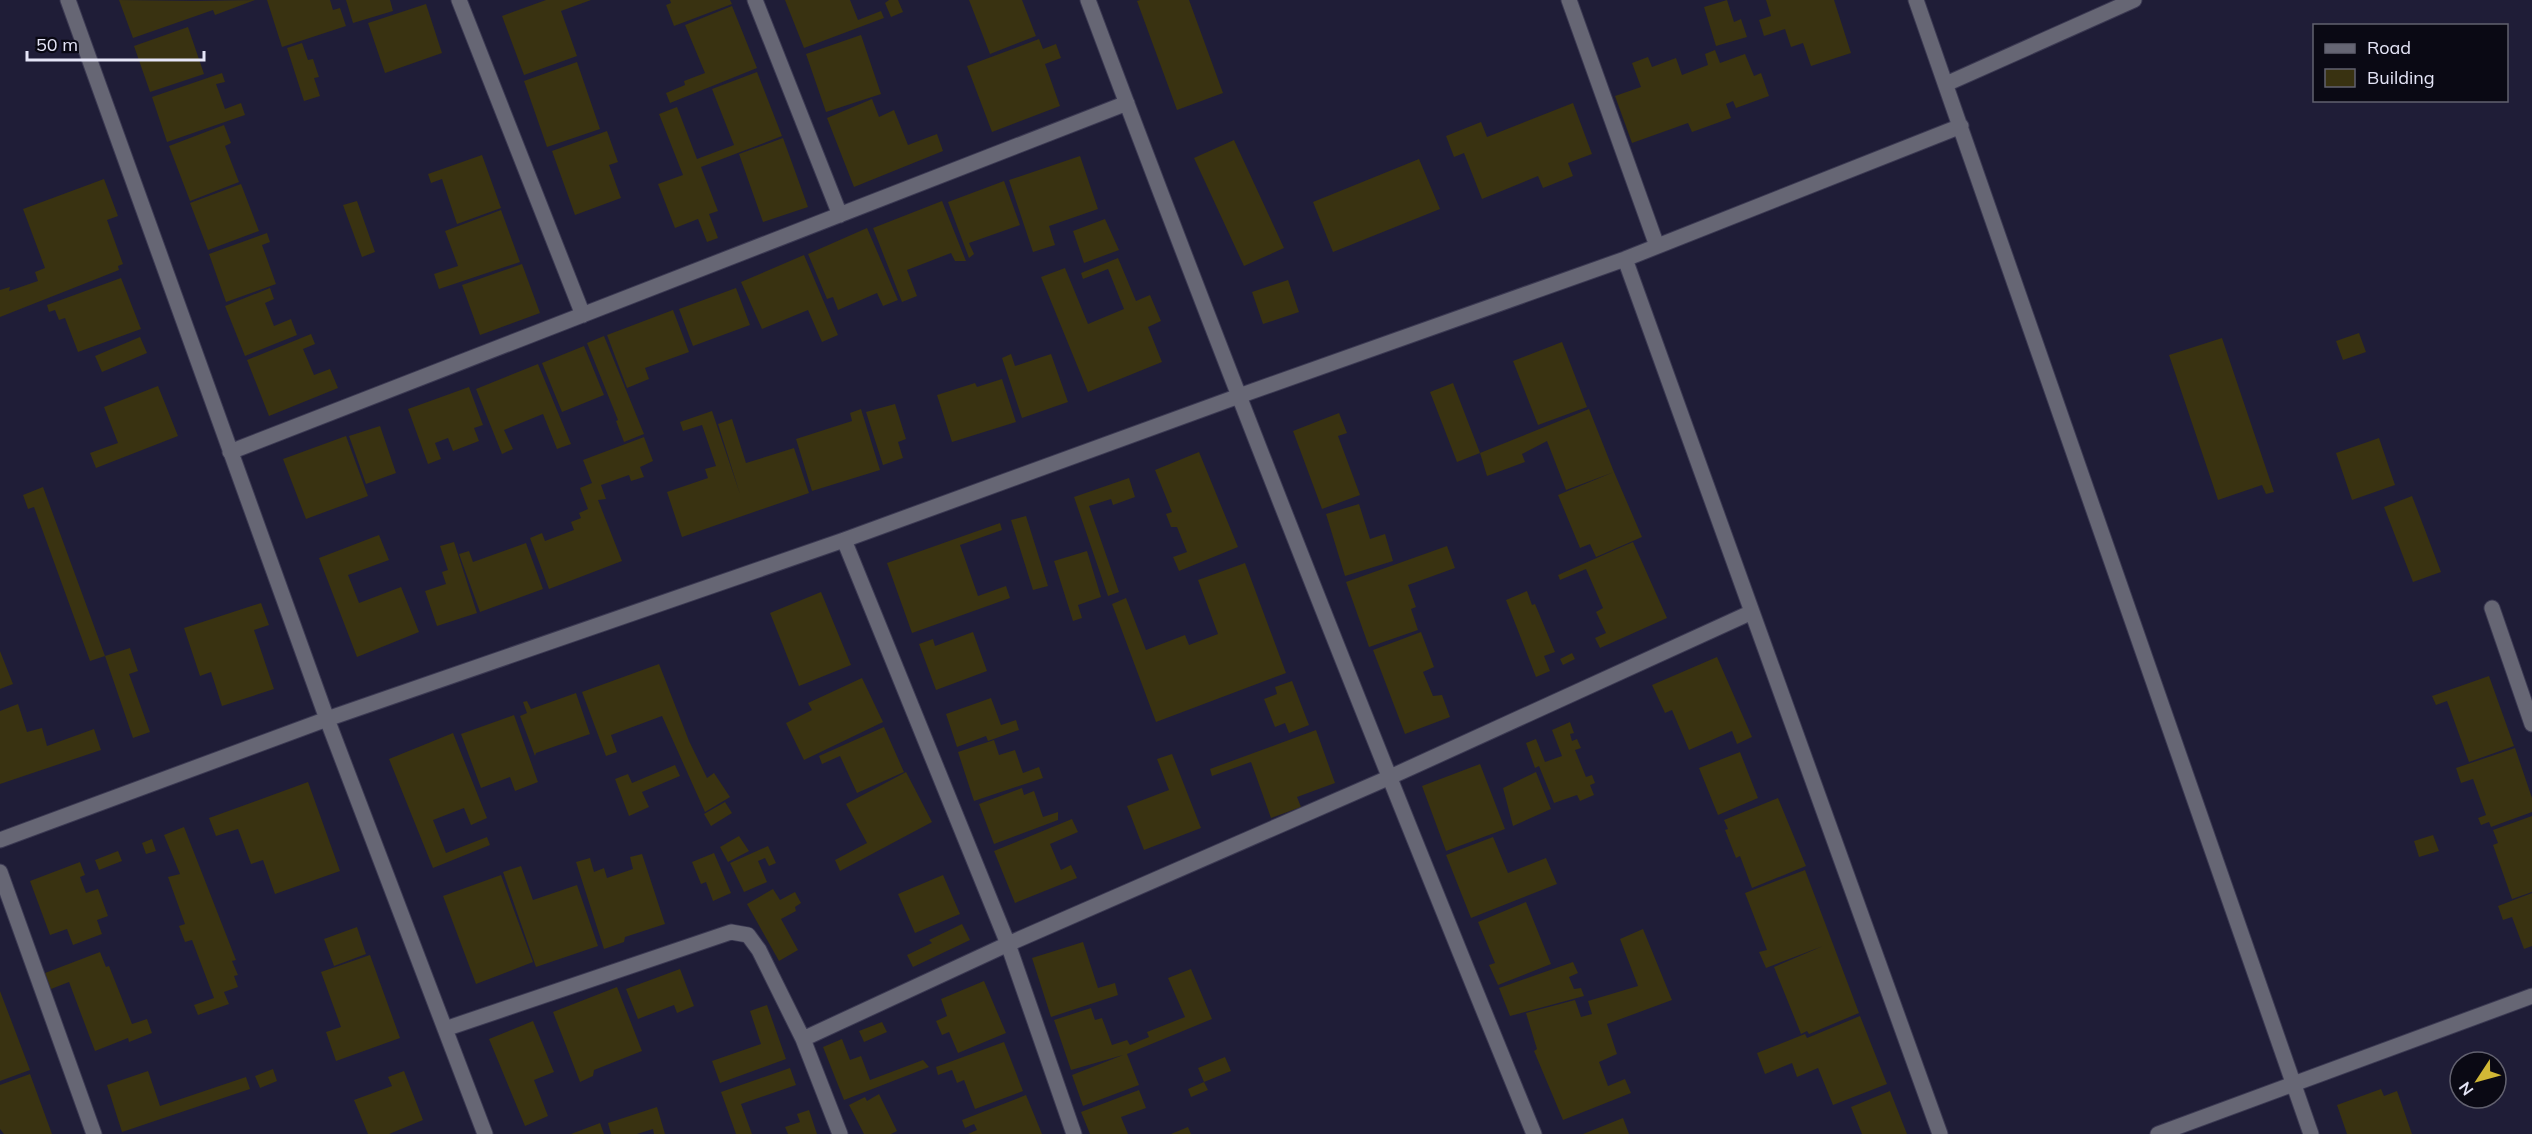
<svg xmlns="http://www.w3.org/2000/svg" width="2532" height="1134" viewBox="0 0 2532 1134" font-family="Mulish,sans-serif">
  <style>
    .building { fill: #393211 }
    .lines { fill: none; stroke-linecap: round; stroke-linejoin: round }
    .minor-casing { stroke: #3b3952; stroke-width: 17 }
    .minor { stroke: #666674; stroke-width: 15 }
  </style>
  <rect width="100%" height="100%" fill="#1f1d37"/>
  <path class="building" d="M119,0L196,1L255,0L215,15L213,10L133,38Z
    M267,0H330L333,10L340,8L346,26L282,47Z
    M346,0H390L393,11L353,23Z
    M546,0H591L561,11L577,56L524,75L502,16Z
    M670,0H730L732,4L674,26L666,5L671,3Z
    M785,0H850L858,20L881,11L884,18L804,48Z
    M889,0H898L903,12L891,17L885,3Z
    M969,0H1022L1036,36L990,54Z
    M1140,0H1189L1223,93L1177,110L1137,1Z
    M1727,0L1734,22L1741,19L1747,37L1716,46L1704,7Z
    M1766,0H1834L1851,53L1811,66L1803,43L1791,47L1785,29L1764,36L1759,20L1771,16Z
    M426,4L442,53L385,73L368,23Z
    M732,6L757,68L670,103L666,93L685,85L684,81L705,73L685,25Z
    M188,27L204,74L150,92L134,46Z
    M861,35L881,94L826,112L806,54Z
    M1039,39L1043,49L1056,44L1061,58L1045,64L1060,106L992,132L967,66Z
    M302,43L308,60L313,59L319,77L314,78L320,96L304,101L287,48Z
    M1715,50L1720,63L1745,54L1754,76L1761,73L1769,96L1736,108L1733,101L1726,104L1731,118L1692,132L1688,123L1632,143L1615,96L1641,87L1632,63L1648,57L1652,67L1676,58L1682,75L1708,65L1705,54Z
    M577,62L600,129L547,147L524,81Z
    M757,72L782,136L701,167L718,211L709,214L718,238L707,242L698,219L675,228L658,184L683,175L659,114L677,107L697,159L734,145L712,89Z
    M222,73L225,82L216,84L225,109L241,103L245,115L167,142L152,97Z
    M872,99L879,117L894,110L908,145L937,134L943,151L854,187L827,118Z
    M1573,103L1592,154L1568,163L1573,176L1543,188L1538,176L1482,199L1464,153L1454,157L1446,136L1481,122L1487,137Z
    M224,125L231,143L225,146L239,182L190,201L169,146Z
    M607,131L618,162L609,165L621,198L575,215L552,151Z
    M783,138L808,207L763,222L739,154Z
    M1234,140L1284,248L1244,266L1194,158Z
    M482,155L501,208L457,224L442,179L431,183L428,174Z
    M1080,156L1098,209L1049,226L1055,245L1033,252L1009,180Z
    M1419,159L1440,209L1333,252L1313,202Z
    M104,179L118,216L107,220L123,264L118,266L119,270L0,317V290L10,287L9,291L38,281L35,272L45,268L23,209Z
    M1004,181L1020,225L969,243L974,254L969,258L948,202Z
    M241,184L259,231L208,250L190,203Z
    M357,201L375,252L362,257L343,205Z
    M942,201L966,261H955L951,253L907,270L917,296L902,302L873,228Z
    M501,210L520,262L439,289L434,274L458,266L445,231Z
    M1105,219L1119,250L1084,263L1073,231Z
    M867,228L898,300L883,306L877,293L838,310L833,297L827,299L808,254Z
    M267,233L270,242L262,245L276,284L226,302L209,254Z
    M804,255L838,335L822,342L808,310L762,329L741,282Z
    M1118,258L1136,301L1150,295L1161,321L1148,327L1162,362L1088,392L1041,277L1065,268L1088,324L1124,309L1108,269L1083,279L1081,273Z
    M522,264L540,313L480,335L462,285Z
    M121,278L141,329L78,352L65,318L59,320L55,310L49,312L47,305Z
    M1288,280L1299,312L1263,324L1252,292Z
    M270,288L274,299L265,303L274,326L291,319L297,335L245,356L225,306Z
    M736,288L750,325L693,346L679,309Z
    M673,310L689,352L645,368L649,379L627,388L607,335Z
    M2359,333L2366,352L2343,360L2336,341Z
    M311,334L315,344L303,349L314,375L330,369L338,388L269,416L247,360Z
    M604,336L644,434L624,442L616,421L618,420L587,343Z
    M140,337L147,353L102,372L95,356Z
    M2222,338L2274,492L2266,494L2262,485L2218,500L2169,355Z
    M1562,342L1587,407L1538,425L1513,361Z
    M584,346L604,395L562,412L542,363Z
    M1011,354L1015,366L1051,354L1068,402L1022,418L1002,358Z
    M538,364L571,444L557,449L543,414L504,430L513,449L502,454L476,389Z
    M1002,379L1016,422L952,442L937,395L975,383L977,387Z
    M1453,383L1480,453L1457,462L1430,392Z
    M158,386L178,436L96,468L90,453L118,443L104,407Z
    M469,387L483,425L474,428L479,441L453,451L448,438L435,443L441,459L428,464L408,409Z
    M895,404L906,439L898,442L903,458L883,465L866,412Z
    M861,409L880,470L812,491L796,439L852,421L850,413Z
    M1589,409L1614,472L1566,490L1547,441L1522,454L1525,462L1487,476L1480,453Z
    M712,411L740,494L718,424L732,419L746,463L794,448L809,493L682,537L667,492L708,478L705,469L716,466L702,425L683,431L680,422Z
    M1339,413L1347,433L1338,436L1360,495L1322,509L1293,431Z
    M380,426L396,473L366,484L349,436Z
    M346,436L368,496L306,519L283,459Z
    M644,437L653,461L640,467L644,477L631,481L629,475L601,485L606,499L598,500L622,561L549,589L530,538L542,533L545,541L574,530L571,522L581,518L579,513L588,509L580,488L592,483L583,460Z
    M2379,438L2395,485L2352,500L2336,453Z
    M1199,452L1238,547L1179,571L1173,557L1187,552L1177,527H1171L1166,514L1172,512L1155,470Z
    M1614,472L1642,537L1596,557L1590,544L1580,548L1558,495Z
    M1129,478L1135,497L1113,505L1111,499L1089,506L1119,592L1108,596L1074,497Z
    M43,487L105,656L90,661L34,507L28,509L23,495Z
    M2412,496L2441,572L2413,582L2384,507Z
    M1359,504L1370,539L1385,534L1393,561L1345,576L1326,514Z
    M1026,516L1048,586L1033,590L1011,520Z
    M1000,523L1002,530L960,545L978,596L1006,586L1010,598L912,633L887,563Z
    M379,535L389,560L348,575L359,603L401,587L419,632L357,657L319,558Z
    M454,542L477,613L437,626L425,591L446,584L442,572L448,570L440,546Z
    M1633,542L1667,618L1600,648L1595,638L1606,633L1596,612L1603,608L1586,569L1560,580L1558,575Z
    M526,543L543,589L480,612L459,554L469,551L473,562Z
    M1447,546L1455,568L1408,585L1416,607L1411,609L1418,630L1369,647L1346,582Z
    M1087,551L1101,597L1078,605L1082,618L1073,621L1054,561Z
    M1245,563L1286,673L1156,722L1112,604L1126,598L1146,650L1185,635L1189,645L1218,634L1198,580Z
    M1527,591L1532,605L1535,604L1555,652L1544,656L1550,671L1536,677L1506,600Z
    M821,592L851,665L799,686L770,613Z
    M261,603L269,625L254,630L274,689L222,706L211,672L200,676L184,628Z
    M973,632L987,671L936,690L919,644L933,639L935,646Z
    M1421,632L1434,667L1423,672L1433,696L1442,695L1450,717L1405,734L1373,650Z
    M130,648L138,671L129,674L150,732L133,738L105,656Z
    M0,651L13,684L0,689Z
    M1572,653L1575,659L1563,665L1560,659Z
    M1717,657L1752,737L1737,744L1732,731L1689,750L1672,710L1665,713L1652,685Z
    M659,664L689,741L707,778L714,773L730,797L705,812L662,716L611,735L617,752L606,756L582,692Z
    M2489,676L2514,746L2469,762L2447,701L2436,705L2432,696Z
    M862,678L883,722L804,760L786,723L812,710L808,703Z
    M1292,681L1309,725L1289,733L1285,723L1275,727L1264,699L1277,694L1275,687Z
    M576,693L590,734L536,753L535,756L520,716L527,713L523,702L527,701L531,709Z
    M991,698L1001,725L1016,720L1019,730L988,741L986,736L957,747L946,714Z
    M18,704L27,732L42,728L47,746L94,729L101,750L0,784V711Z
    M514,715L538,782L515,791L510,777L481,788L461,734Z
    M1570,722L1574,733L1570,734L1572,741L1577,739L1581,748L1575,750L1586,777L1592,775L1595,783L1590,785L1594,795L1580,801L1577,795L1554,803L1539,766L1535,768L1526,743L1536,739L1545,762L1562,756L1552,730Z
    M884,727L904,772L857,793L840,756L822,764L819,756Z
    M1316,730L1335,783L1297,797L1301,807L1271,818L1251,762L1212,776L1210,769Z
    M453,733L487,818L471,825L464,808L433,820L446,853L487,837L490,845L433,868L389,759Z
    M994,740L999,755L1015,750L1023,773L1039,767L1043,778L974,801L958,752Z
    M2515,748L2532,798V812L2491,827L2489,822L2481,825L2478,818L2486,815L2473,779L2461,783L2456,768Z
    M1740,752L1758,798L1718,815L1699,768Z
    M1172,754L1201,828L1144,850L1127,806L1169,790L1157,759Z
    M1480,764L1505,829L1446,851L1422,786Z
    M675,765L680,776L642,792L649,807L629,816L615,779L628,774L632,783Z
    M906,772L932,822L840,871L835,860L867,843L846,804Z
    M1536,772L1551,809L1513,826L1503,788Z
    M308,782L340,871L275,894L263,860L251,864L238,829L216,836L209,818Z
    M1022,788L1024,795L1034,791L1043,817L1058,812V820L994,844L979,804Z
    M1778,798L1806,866L1752,888L1740,856L1736,858L1725,830L1728,829L1724,820Z
    M725,802L732,813L711,826L704,814Z
    M2532,816V892L2512,899L2493,845L2498,843L2493,830Z
    M1072,819L1078,832L1050,844L1061,870L1071,865L1077,878L1015,903L994,851Z
    M184,827L236,960L232,961L238,975L234,976L238,987L224,992L229,1004L198,1015L194,1005L214,998L192,940L185,942L179,926L185,924L168,877L180,874L164,835Z
    M2433,835L2439,851L2419,857L2414,841Z
    M739,836L749,851L728,862L720,847Z
    M1493,837L1508,873L1546,858L1557,884L1471,918L1446,855Z
    M152,839L156,851L146,854L142,843Z
    M768,846L776,863L769,866L765,858L758,861L767,882L744,892L730,863Z
    M118,851L122,861L99,870L95,860Z
    M714,853L731,893L713,901L706,882L701,884L692,862Z
    M642,854L665,924L625,937L624,942L604,949L576,862L590,858L594,872L604,868L607,878L633,869L630,857Z
    M80,862L85,875L80,877L86,893L98,889L108,916L97,920L102,934L73,945L67,929L50,935L30,881Z
    M521,866L533,900L577,885L598,946L536,967L503,872Z
    M1805,870L1859,1013L1809,1034L1807,1031L1801,1034L1774,967L1823,946L1766,968L1759,952L1767,950L1745,893Z
    M501,875L533,962L476,984L443,896Z
    M943,875L960,914L915,933L898,894Z
    M773,889L780,900L795,892L801,903L795,907L796,911L781,919L798,950L779,961L747,904Z
    M2532,893V946L2524,949L2512,917L2503,920L2498,906Z
    M1526,902L1551,964L1498,985L1489,965L1495,963L1478,922Z
    M962,924L970,940L913,967L907,955L932,943L929,940Z
    M357,927L366,954L334,966L324,939Z
    M1643,929L1672,1000L1607,1024L1617,1054L1599,1062L1608,1086L1625,1079L1631,1093L1563,1120L1534,1051L1537,1049L1526,1013L1575,1000L1581,1017L1592,1014L1588,1001L1638,986L1620,939Z
    M1083,942L1098,988L1115,983L1118,995L1051,1017L1032,958Z
    M100,952L106,967L109,966L132,1024L147,1019L152,1033L129,1042L128,1038L95,1051L69,982L51,989L45,973Z
    M370,955L400,1038L336,1061L326,1032L341,1027L321,972Z
    M1573,962L1578,973L1569,977L1574,989L1581,988L1584,996L1510,1016L1499,988Z
    M680,969L694,1006L677,1013L674,1005L638,1019L626,989Z
    M1191,969L1212,1019L1127,1054L1139,1085L1083,1106L1072,1075L1123,1055L1071,1070L1054,1020L1091,1008L1095,1020L1102,1018L1112,1045L1127,1040L1130,1045L1149,1037L1147,1032L1185,1017L1168,978Z
    M984,981L1006,1033L958,1053L949,1032L942,1035L936,1021L947,1016L941,999Z
    M617,987L642,1051L594,1070L593,1076L580,1082L553,1012Z
    M0,991L30,1070L0,1081Z
    M767,1005L786,1059L720,1083L712,1061L761,1044L750,1011Z
    M1860,1016L1887,1084L1833,1105L1818,1068L1797,1077L1792,1063L1765,1074L1757,1053L1805,1034L1807,1038Z
    M533,1021L554,1072L534,1080L548,1116L525,1126L489,1039Z
    M882,1022L887,1032L864,1042L859,1031Z
    M842,1039L850,1060L861,1056L870,1080L923,1060L929,1067L844,1100L823,1047Z
    M1004,1042L1023,1091L975,1109L964,1080L957,1083L952,1070L938,1075L936,1067Z
    M1225,1057L1231,1071L1204,1082L1198,1068Z
    M790,1068L796,1085L741,1104L752,1134H736L721,1092Z
    M273,1069L277,1081L260,1088L255,1076Z
    M148,1071L160,1106L246,1077L250,1089L122,1132L107,1085Z
    M404,1071L423,1120L389,1134H368L354,1100L392,1086L388,1077Z
    M30,1074L52,1134H4L0,1129V1085Z
    M1204,1082L1208,1090L1191,1097L1188,1089Z
    M2381,1089L2384,1096L2397,1091L2412,1134H2347L2337,1105Z
    M1139,1090L1146,1108L1121,1117L1128,1134H1090L1081,1112Z
    M1890,1091L1907,1134H1862L1851,1107Z
    M879,1094L897,1131L891,1134H864L849,1105L865,1097L867,1101Z
    M1026,1095L1042,1134H968L977,1130L974,1124L965,1128L962,1120Z
    M657,1107L665,1134H654L653,1129L637,1134H611L608,1123Z
    M809,1110L817,1134H788L785,1127L800,1122L797,1114Z
    M1623,1118L1629,1134H1583Z
    M600,1123L604,1134H571Z
    M1188,1127L1191,1134H1171Z"/>
  <g class="lines">
    <defs>
      <path id="minor" d="M68,0L327,719L485,1134
        M459,0L583,315
        M755,0L840,215
        M1088,0C1230,380 1380,758 1534,1134
        M1569,0L1657,246
        M1916,0L2311,1134
        M1946,84L2134,0
        M1625,259L1940,1134
        M230,452L1127,103
        M844,540L1008,944L1074,1134
        M2492,608L2532,724
        M0,840L327,719L844,540L1239,396L1625,259L1961,126
        M0,872L94,1134
        M445,1029L731,932L748,935L759,950L803,1039L840,1134
        M803,1039L1008,944L1388,778L1752,612
        M2158,1134L2532,996"/>
    </defs>
    <use href="#minor" class="minor-casing"/>
    <use href="#minor" class="minor"/>
  </g>
  <rect x="2313" y="24" width="195" height="78" fill="#0a0914" stroke="#62616f" stroke-width="1.5"/>
  <rect x="2325" y="44" width="30" height="9" fill="#666674" stroke="#62616f" stroke-width="1.5"/>
  <text x="2367" y="54" font-size="18" fill="#e5e5f7">Road</text>
  <rect x="2325" y="69" width="30" height="18" fill="#393211" stroke="#62616f" stroke-width="1.5"/>
  <text x="2367" y="84" font-size="18" fill="#e5e5f7">Building</text>
  <g transform="translate(2478 1080) rotate(234)"><circle r="28" fill="#0a0914" stroke="#62616f" stroke-width="1.5"/>
  <path d="M0-4.5L10 22L0 15L-10 22Z" fill="#d1b736"/>
  <text y="-9" font-size="16" font-weight="bold" text-anchor="middle" fill="#e5e5f7">N</text>
  </g>
  <path d="M27 51v9h177v-9" fill="none" stroke="#e5e5f7" stroke-width="3"/>
  <text x="36" y="51" font-size="18" fill="#e5e5f7" stroke="#0a0914" stroke-width="4.5" paint-order="stroke">50 m</text>
</svg>
